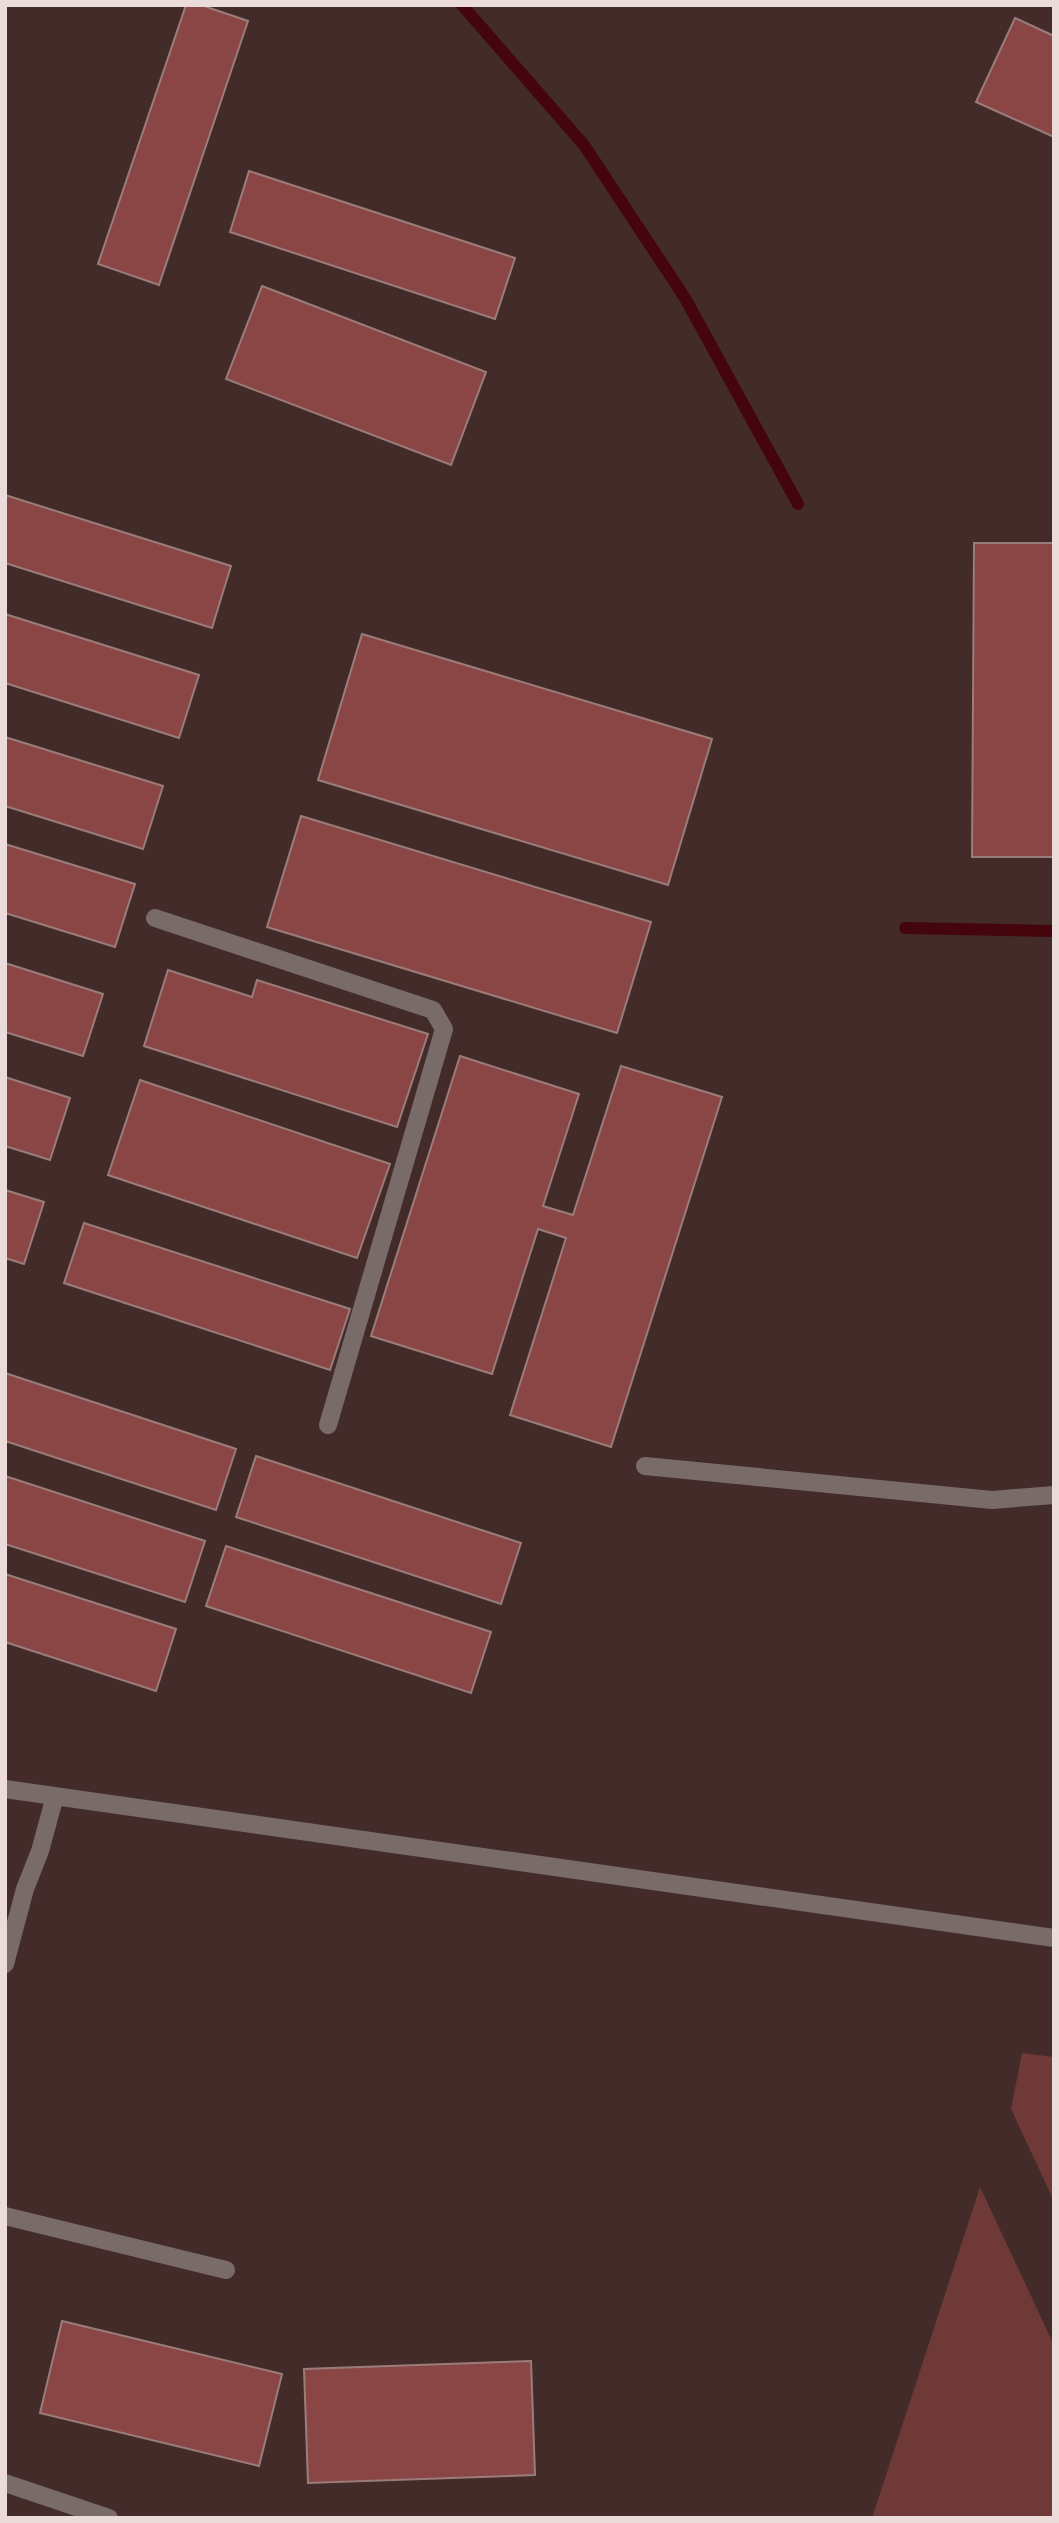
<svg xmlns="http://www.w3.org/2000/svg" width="1059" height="2523" viewBox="0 0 1059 2523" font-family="'Varela Round',sans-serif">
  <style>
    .green { fill: #6e3937 }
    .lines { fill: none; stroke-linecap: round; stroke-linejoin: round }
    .stream { stroke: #45050c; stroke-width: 12 }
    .building { fill: #8a4645; stroke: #9a7d7b; stroke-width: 2 }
    .minor { stroke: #786b6a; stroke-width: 18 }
  </style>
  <rect width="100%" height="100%" fill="#432b2a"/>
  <path class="green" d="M1022,2053L1054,2057V2201L1011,2109Z
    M980,2187L1054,2345V2518H872Z"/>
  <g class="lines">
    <path class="stream" d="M462,5L584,145L685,298L798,504
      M905,928L1054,931"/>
  </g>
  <path class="building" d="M186,5H201L248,21L159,285L98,264Z
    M1015,18L1054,36V137L976,102Z
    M249,171L515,258L495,319L230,232Z
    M262,286L486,372L451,465L226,379Z
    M5,495L231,566L212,628L5,563Z
    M974,543H1054V857H972Z
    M5,614L199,675L179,738L5,683Z
    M362,634L712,739L668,885L318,780Z
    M5,737L163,786L143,849L5,806Z
    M301,816L651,922L617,1033L267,927Z
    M5,844L135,884L115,947L5,913Z
    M5,963L103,994L83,1056L5,1032Z
    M168,970L252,997L257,980L428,1034L397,1127L144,1046Z
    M460,1056L579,1094L543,1206L573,1215L621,1066L722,1097L611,1447L510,1415L566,1238L538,1229L492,1374L371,1336Z
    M5,1077L70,1098L50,1160L5,1146Z
    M140,1080L390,1164L357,1258L108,1175Z
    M5,1190L44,1202L24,1264L5,1258Z
    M84,1223L350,1309L330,1370L64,1283Z
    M5,1373L236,1449L216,1510L5,1441Z
    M256,1456L521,1543L501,1604L236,1517Z
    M5,1476L205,1541L185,1602L5,1544Z
    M226,1546L491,1632L471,1693L206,1606Z
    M5,1574L176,1629L156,1691L5,1642Z
    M62,2321L282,2374L259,2466L40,2413Z
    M531,2361L535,2475L308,2483L304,2369Z"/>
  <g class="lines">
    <path class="minor" d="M155,918L433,1010L444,1029L328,1425
      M645,1466L992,1500L1054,1495
      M5,1789L1054,1938
      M5,1964L25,1889L40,1851L55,1796
      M5,2216L226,2270
      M5,2483L109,2518"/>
  </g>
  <rect width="1059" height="2523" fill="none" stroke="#ebdbda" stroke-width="14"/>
</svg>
